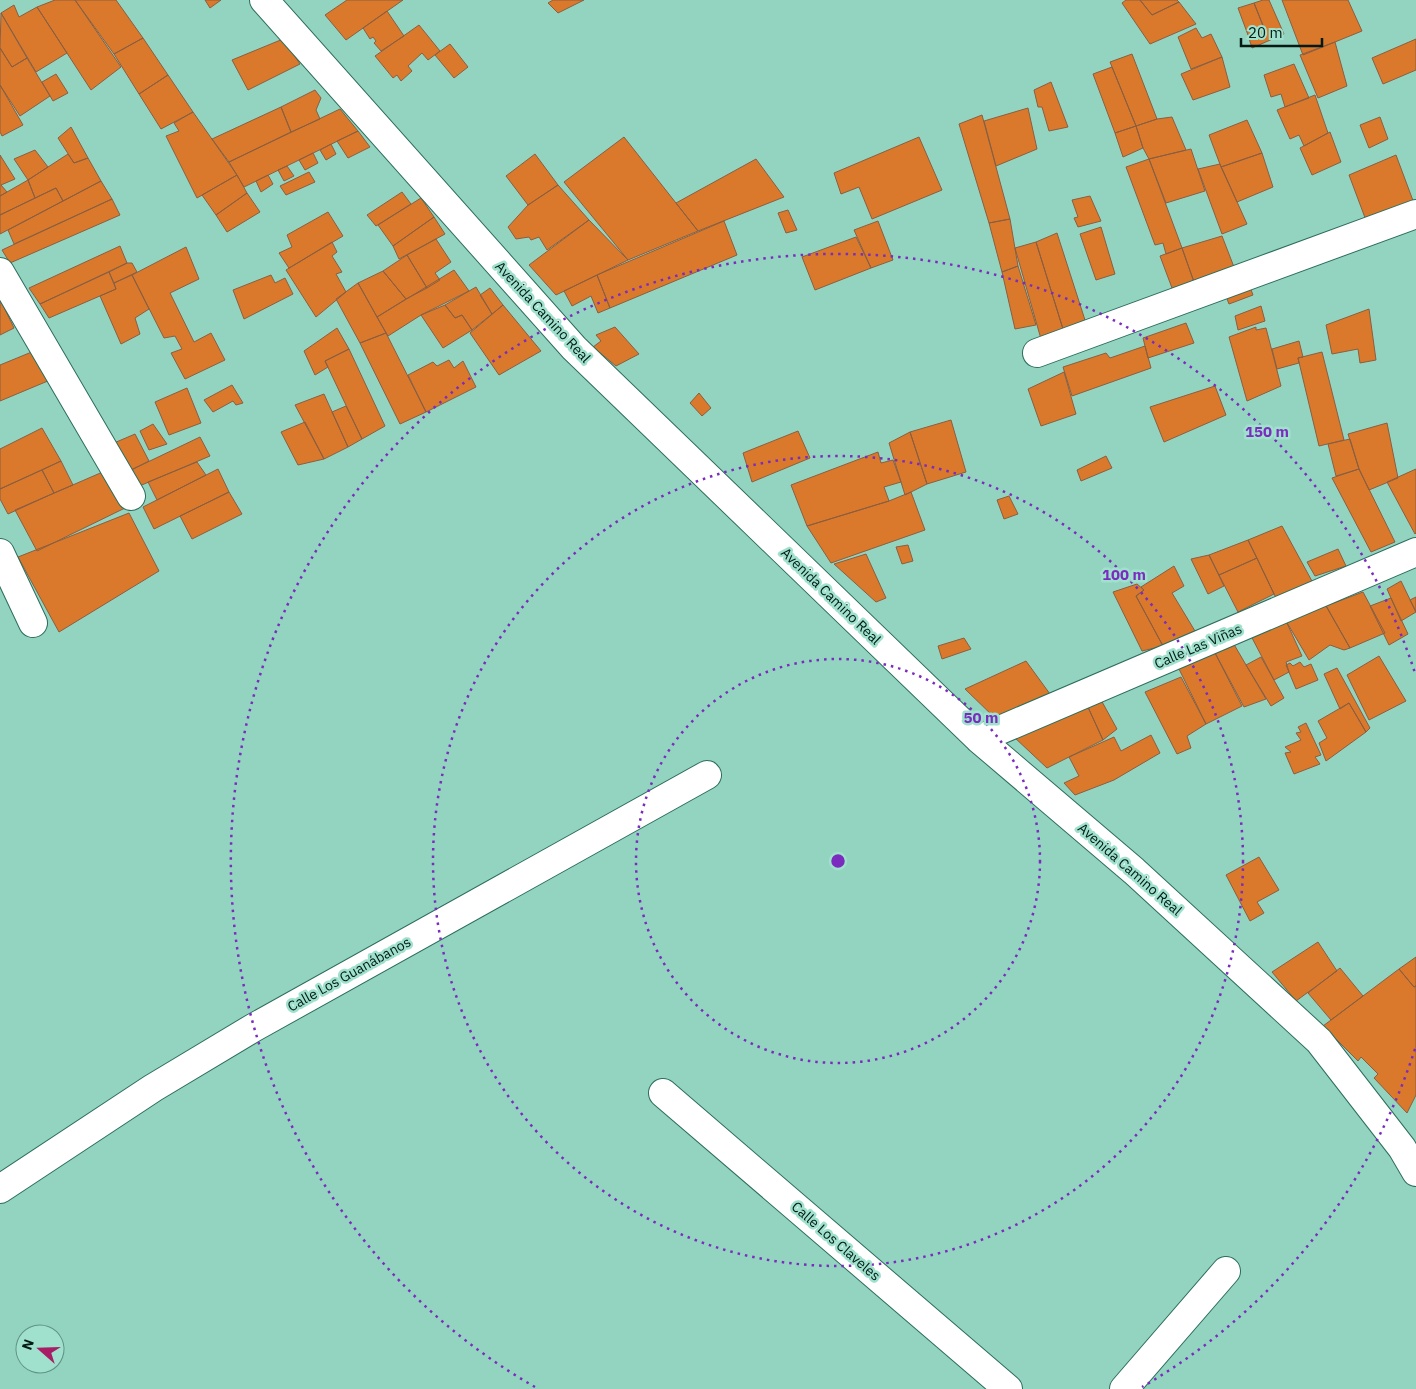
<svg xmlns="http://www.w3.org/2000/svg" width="1416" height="1389" viewBox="0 0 1416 1389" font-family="'IBM Plex Sans',sans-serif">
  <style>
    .building { fill: #da792b; stroke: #8a5e41 }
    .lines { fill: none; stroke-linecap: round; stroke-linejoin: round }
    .minor-casing { stroke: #2d6d5d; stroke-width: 30 }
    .minor { stroke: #fff; stroke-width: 28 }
    .ring { fill: none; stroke: #7b2cbf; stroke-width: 2.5; stroke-dasharray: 2.5 5 }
    .labels { text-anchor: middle; stroke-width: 5; stroke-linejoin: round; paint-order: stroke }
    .street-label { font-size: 14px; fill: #011b14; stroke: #a0e1ce }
    .centre { fill: #7b2cbf; stroke: #a0e1ce; stroke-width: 2.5 }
    .ring-label { font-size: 15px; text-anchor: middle; font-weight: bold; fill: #7b2cbf; stroke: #a0e1ce; stroke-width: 5; stroke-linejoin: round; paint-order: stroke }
  </style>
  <rect width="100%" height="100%" fill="#93d4c1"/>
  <path class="building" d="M55,0H75L121,67L91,90L37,7Z
    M75,0H116L143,38L114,54Z
    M205,0H221L210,8Z
    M347,0H403L346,40L325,15Z
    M553,0H584L558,13L548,3Z
    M1126,0H1140L1152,15L1179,2L1196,24L1150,44L1122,3Z
    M1140,0H1177L1179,2L1152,15Z
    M1263,0H1269L1284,34L1252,48L1248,35L1264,28L1254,3Z
    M1282,0H1348L1362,31L1303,55Z
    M1254,3L1264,28L1248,35L1238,8Z
    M14,5L19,17L37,7L67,53L36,72L1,13Z
    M387,11L404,36L381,51L374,43L376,41L373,37L370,39L363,28Z
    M1,13L27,58L12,67L0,48Z
    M419,25L440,51L428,60L422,53L408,66L412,71L401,81L397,75L393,78L375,56Z
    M1196,28L1202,38L1211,34L1222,57L1191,69L1178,37Z
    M143,38L168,75L139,94L114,54Z
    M283,39L300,64L248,90L232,60Z
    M1416,39V70L1383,84L1372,58Z
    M1335,42L1347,86L1318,98L1300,55Z
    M450,44L468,67L454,78L435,55Z
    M0,48L12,67L27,58L50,96L20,116L0,85Z
    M1132,54L1157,119L1136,126L1110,62Z
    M1222,57L1230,87L1193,100L1181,74Z
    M1294,64L1309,98L1285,107L1281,94L1271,97L1264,75Z
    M1112,67L1136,126L1115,133L1093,74Z
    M56,74L68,93L53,101L42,82Z
    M168,75L193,112L161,129L139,94Z
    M1051,82L1068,127L1049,131L1042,107H1038L1034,90Z
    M0,85L23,125L2,136L0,132Z
    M315,90L321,98L316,110L320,119L291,132L281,107Z
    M1315,95L1328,133L1304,146L1299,135L1290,139L1277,110Z
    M281,107L291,132L229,162L212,139Z
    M1028,108L1037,149L996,166L984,121Z
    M340,109L358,131L244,187L229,162Z
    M193,112L237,175L197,198L166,136L179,131L174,123Z
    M982,115L1010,219L989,223L959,124Z
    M1172,117L1186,150L1149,159L1143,148L1136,126L1157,119Z
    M1380,117L1388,139L1369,148L1360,125Z
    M1247,120L1262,153L1221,167L1209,135Z
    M1136,126L1143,148L1123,157L1115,133Z
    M71,127L88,158L74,163L58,138Z
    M358,131L370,147L348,158L337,141Z
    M1330,132L1341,162L1312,175L1300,148Z
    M624,137L698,231L628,260L564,182Z
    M919,137L942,190L872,219L859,187L841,194L834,173Z
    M331,144L336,154L326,160L320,150Z
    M1191,149L1205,191L1166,203L1149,159Z
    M35,150L48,167L28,180L14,159Z
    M313,153L318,163L305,170L299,160Z
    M1262,153L1273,187L1237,202L1221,167Z
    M68,154L74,163L88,158L101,181L63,201L56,188L35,198L28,180Z
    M535,154L558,185L528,205L506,176Z
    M0,155L15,179L1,185L7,192L0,196Z
    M1396,155L1415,206L1367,223L1349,175Z
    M756,159L784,197L698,231L676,203Z
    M1149,159L1182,248L1166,254L1163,243L1155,245L1126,167Z
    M1220,164L1247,224L1222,234L1198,169Z
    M287,166L294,176L284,181L278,170Z
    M309,172L315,182L286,195L280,186Z
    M237,175L247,193L216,215L202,195Z
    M268,175L273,184L261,192L256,181Z
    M28,180L35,198L0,215V196Z
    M101,181L112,199L14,244L8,230Z
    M558,185L589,220L547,250L539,237L531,240L529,237L516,239L508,227L528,205Z
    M56,188L63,201L0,234V215Z
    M402,192L411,204L376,226L367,215Z
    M247,193L260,212L227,232L216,215Z
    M1090,196L1101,221L1078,227L1074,218L1078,217L1072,200Z
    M421,198L434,217L393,246L378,225Z
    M112,199L120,215L10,263L2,250Z
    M788,210L797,230L786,233L778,213Z
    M328,212L343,236L289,268L279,253L292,247L287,235Z
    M434,217L445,234L399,259L393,246Z
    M1010,219L1018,266L1002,272L989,223Z
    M589,220L628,260L556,295L529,265Z
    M724,221L737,255L610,308L597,275Z
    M878,221L893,260L871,268L854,230Z
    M1101,227L1115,274L1096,280L1080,234Z
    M1057,233L1085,320L1063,329L1036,242Z
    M1222,236L1234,267L1194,282L1182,248Z
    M856,237L871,268L815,290L802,257Z
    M436,239L451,262L435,273L440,280L427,288L407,255Z
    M332,242L337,252L332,256L342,272L336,274L346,292L316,317L286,270Z
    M1036,242L1063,329L1041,339L1015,248Z
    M120,246L127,263L40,304L29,288Z
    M186,247L199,279L170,293L194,342L211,333L225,360L185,379L171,353L182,349L175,336L164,338L132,275Z
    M1182,248L1194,282L1172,288L1160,256Z
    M407,255L427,288L406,299L383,271Z
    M127,263H132L137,272L114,283L109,272Z
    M1018,266L1036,325L1015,329L1002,272Z
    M454,270L469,291L421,315L388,336L377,317Z
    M383,271L406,299L377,317L358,283Z
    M109,272L116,289L49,318L40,304Z
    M132,275L149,309L135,318L140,334L121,344L100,296L116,289L114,283Z
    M271,275L275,283L285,278L293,294L244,319L233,290Z
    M597,275L610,308L598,313L591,296L572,306L564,291Z
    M1248,282L1253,295L1229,304L1224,291Z
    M358,283L386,333L360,343L336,299Z
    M476,287L492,314L472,330L462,315L455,318L445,305Z
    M490,288L503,305L492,314L480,295Z
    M0,299L14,328L0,335Z
    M445,305L455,318L462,315L472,330L443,348L421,315Z
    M503,305L541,351L499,375L470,333Z
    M1261,306L1265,321L1238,330L1235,316Z
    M1369,309L1376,360L1360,363L1358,349L1332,354L1326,325Z
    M1186,323L1194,343L1148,358L1143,338Z
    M615,327L639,354L616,366L593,347L601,341L596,335Z
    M1256,327V330L1266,328L1281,386L1247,401L1229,337Z
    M337,328L349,349L325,361L328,367L315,375L304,351Z
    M386,333L426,412L400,424L360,343Z
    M1299,341L1303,357L1298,358L1299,363L1277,369L1272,349Z
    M1145,346L1151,368L1072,396L1063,367L1106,353L1110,358Z
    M39,349L55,378L0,401V365Z
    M349,349L385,426L362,439L325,361Z
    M1322,352L1344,440L1319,446L1298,358Z
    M449,360L454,368L463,361L476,387L426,412L408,375L433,362L437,366Z
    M1064,372L1076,414L1041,426L1028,389Z
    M232,385L243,403L236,405L233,401L213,412L204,400Z
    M1215,386L1226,415L1164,442L1150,407Z
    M187,388L201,423L169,435L155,402Z
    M699,393L711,408L702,416L690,403Z
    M324,394L348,447L324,459L295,405Z
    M346,406L362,439L348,447L332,412Z
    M951,420L966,472L927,484L910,432Z
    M305,422L324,459L298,465L281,432Z
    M1387,423L1398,478L1369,490L1359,469L1348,434Z
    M153,424L167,444L149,450L140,431Z
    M42,428L61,461L0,489V449Z
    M798,431L810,458L752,482L743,453Z
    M910,432L927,484L905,495L889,443Z
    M135,434L149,461L129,471L114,443Z
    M200,437L210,456L137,487L129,471Z
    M1350,439L1359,469L1336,476L1328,444Z
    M878,452L881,463L893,460L901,482L884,487L889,501L807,526L791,485Z
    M1106,456L1112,468L1081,481L1077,470Z
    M61,461L73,485L54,493L42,470Z
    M197,462L206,475L157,500L148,482Z
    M218,469L229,492L154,529L143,507Z
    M1359,469L1395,542L1371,552L1332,478Z
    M1416,469V533L1415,534L1387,482Z
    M42,470L54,493L8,514L0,499V489Z
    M105,471L125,508L37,551L15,510Z
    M229,492L242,514L192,539L180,516Z
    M911,492L925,530L831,563L807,526L889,501Z
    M1009,496L1018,514L1004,519L997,500Z
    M129,513L159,571L59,632L18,557Z
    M1282,526L1313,583L1277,600L1248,540Z
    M1248,540L1257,558L1219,575L1209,555Z
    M908,545L913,561L902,564L896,547Z
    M1338,549L1346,566L1315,576L1307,562Z
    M866,554L886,598L876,602L834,564Z
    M1209,555L1224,586L1208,594L1191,559Z
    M1257,558L1274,594L1238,612L1219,575Z
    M1174,566L1184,586L1172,593L1195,631L1163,646L1136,596L1144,590L1141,587Z
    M1401,581L1416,612L1401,621L1387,589Z
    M1137,584L1144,590L1136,596L1163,646L1142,651L1113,592Z
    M1363,592L1385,633L1350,648L1326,606Z
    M1416,597V612L1410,600Z
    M1391,598L1408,634L1389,645L1370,606Z
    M1324,602L1350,648L1344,650L1330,645L1309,660L1286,621Z
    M1286,621L1302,656L1286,662L1289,672L1274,680L1250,634Z
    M964,638L971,649L942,659L938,646Z
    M1232,641L1266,699L1244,707L1214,651Z
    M1214,651L1242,706L1206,724L1178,667Z
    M1379,656L1406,701L1369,720L1347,675Z
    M1261,657L1284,698L1271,706L1246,665Z
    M1026,661L1050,694L995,718L965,689Z
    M1300,662L1304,667L1311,664L1318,680L1296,689L1286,665L1290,663L1293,666Z
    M1337,668L1370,728L1366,732L1349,703L1340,709L1324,674Z
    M1181,677L1206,724L1187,736L1191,748L1177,754L1145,692Z
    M1100,698L1117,729L1103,740L1087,705Z
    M1349,703L1366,732L1326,761L1319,743L1327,738L1318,721Z
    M1087,705L1103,740L1047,768L1014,737Z
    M1306,723L1321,755L1315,757L1320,764L1294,774L1285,753L1291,752L1285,747L1301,740L1296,733L1301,732L1298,727Z
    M1151,735L1160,753L1114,780L1075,795L1064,783L1079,776L1069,757L1114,737L1121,751Z
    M1259,857L1279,890L1257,902L1264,913L1250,921L1226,875Z
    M1318,942L1337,971L1296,1001L1272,972Z
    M1416,957V986L1414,987L1399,969Z
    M1340,968L1363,996L1331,1020L1308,993Z
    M1399,969L1414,987L1416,986V1095L1407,1113L1374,1078L1378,1074L1361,1057L1358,1061L1323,1026Z"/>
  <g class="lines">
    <defs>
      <path id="minor" d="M264,0L574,348L979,739L1134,871L1319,1041L1402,1148L1416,1172
        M0,272L131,496
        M1037,353L1416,214
        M0,553L33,623
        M979,739L1416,552
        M663,1093L1008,1389
        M0,1189L153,1088L253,1028L707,775
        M1124,1389L1226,1271"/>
    </defs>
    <use href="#minor" class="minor-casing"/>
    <use href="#minor" class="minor"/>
  </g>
  <g class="ring">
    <circle cx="838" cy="861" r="202"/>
    <circle cx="838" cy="861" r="405"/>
    <path d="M1415 1049A607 607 0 0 1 1142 1387M535 1387A607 607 0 1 1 1415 673"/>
  </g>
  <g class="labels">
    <g class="street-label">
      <text transform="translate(543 312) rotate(47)" y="5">Avenida Camino Real</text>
      <text transform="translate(831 596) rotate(44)" y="5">Avenida Camino Real</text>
      <text transform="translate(1198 646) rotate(-23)" y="5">Calle Las Viñas</text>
      <text transform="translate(1130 869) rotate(41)" y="5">Avenida Camino Real</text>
      <text transform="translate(349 974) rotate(-29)" y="5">Calle Los Guanábanos</text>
      <text transform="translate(836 1241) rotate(41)" y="5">Calle Los Claveles</text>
    </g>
  </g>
  <circle cx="838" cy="861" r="8" class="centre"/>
  <g class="ring-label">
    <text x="1267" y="437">150 m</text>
    <text x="1124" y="580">100 m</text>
    <text x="981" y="723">50 m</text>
  </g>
  <g transform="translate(40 1349) rotate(290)"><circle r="24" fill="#a0e1ce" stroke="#609284"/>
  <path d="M0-4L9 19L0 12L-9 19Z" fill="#a71e66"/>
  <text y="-8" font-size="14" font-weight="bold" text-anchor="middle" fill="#011b14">N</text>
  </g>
  <path d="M1241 38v8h81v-8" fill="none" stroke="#011b14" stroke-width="2.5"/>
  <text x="1248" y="38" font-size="15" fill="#011b14" stroke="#a0e1ce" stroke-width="4" paint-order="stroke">20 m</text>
</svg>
